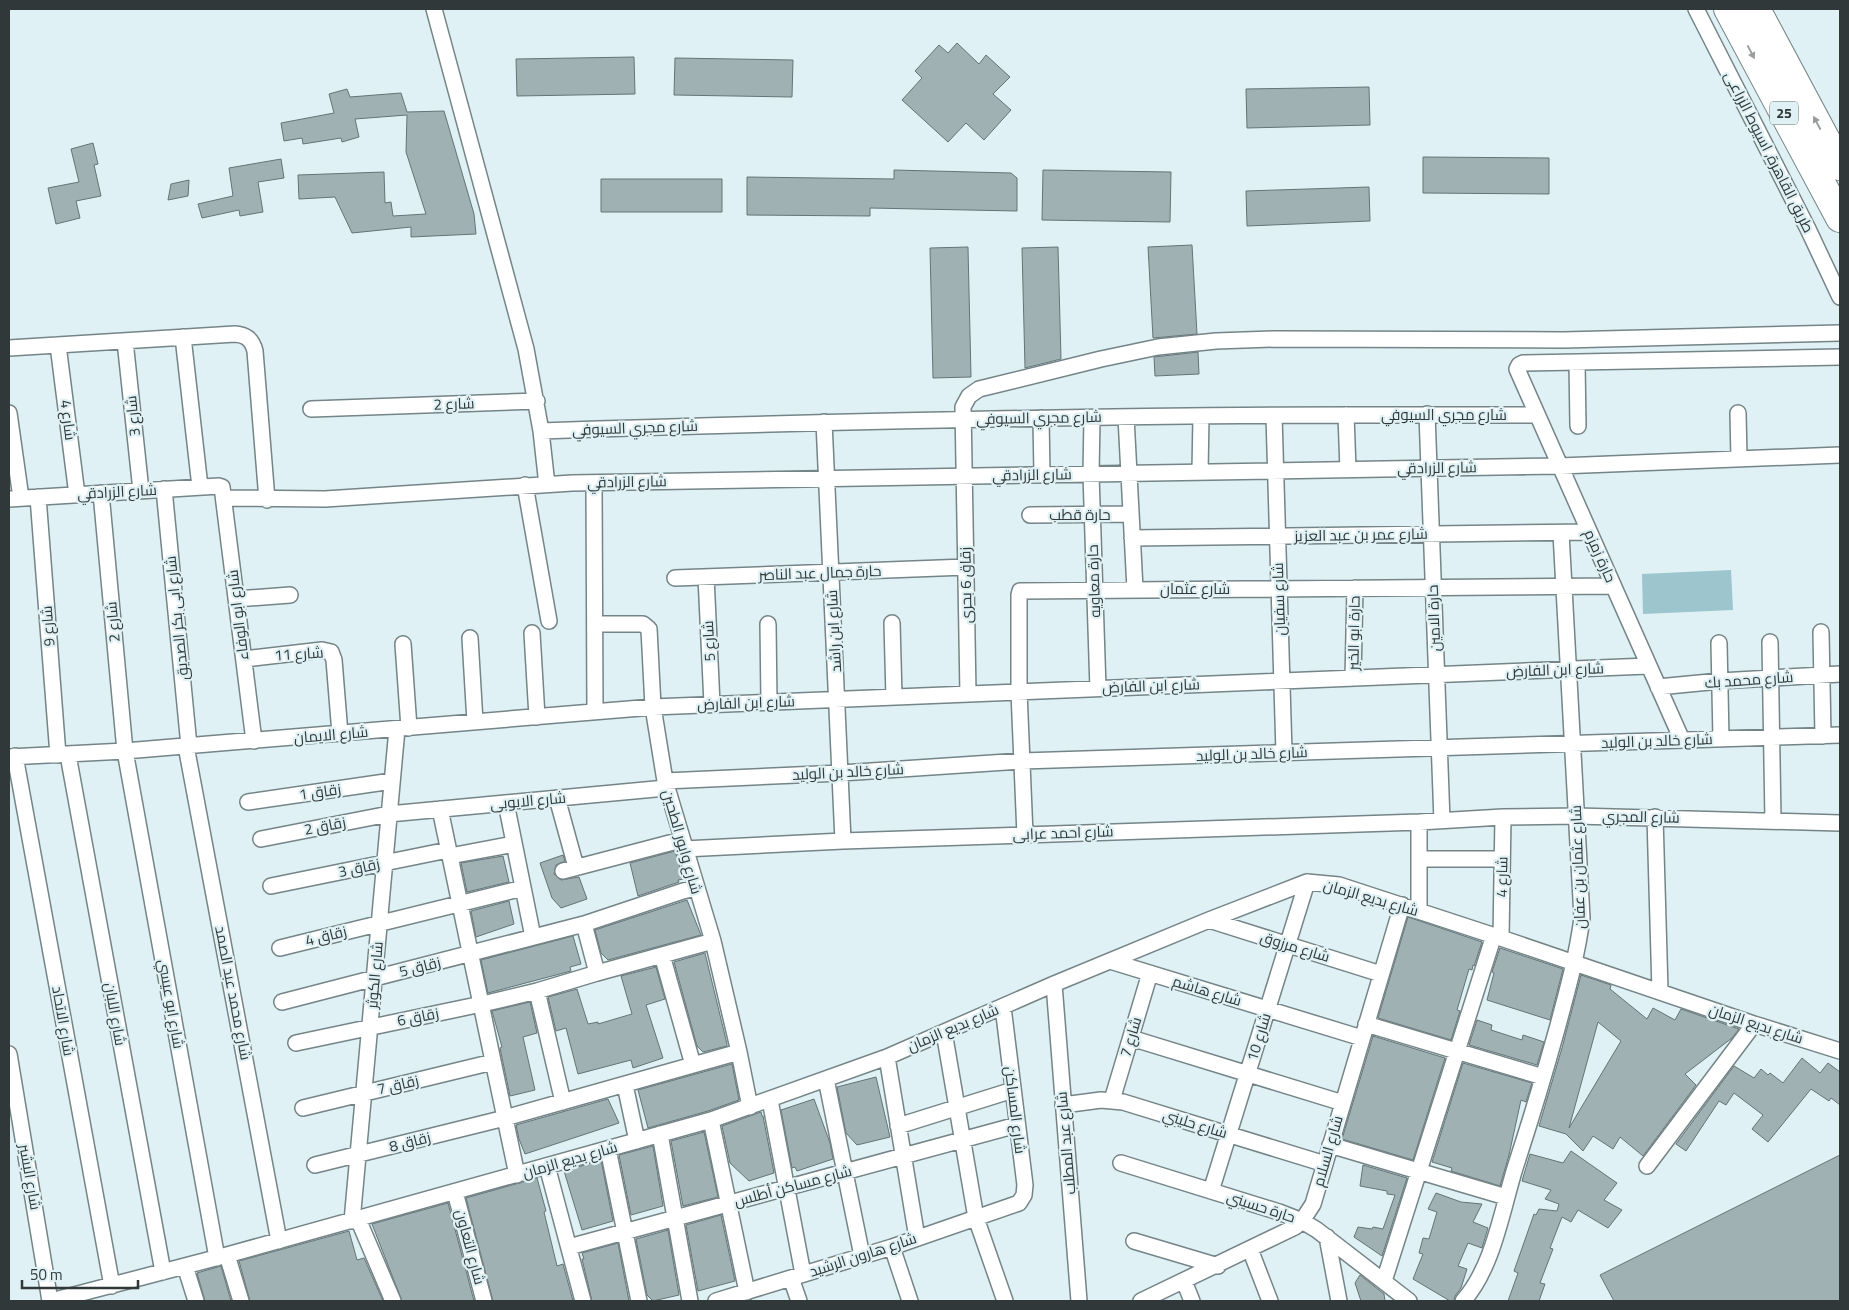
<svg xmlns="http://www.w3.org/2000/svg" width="1849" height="1310" viewBox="0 0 1849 1310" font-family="'Titillium Web',Cairo,sans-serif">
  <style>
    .green { fill: #9cc5cd }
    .building { fill: #a0b1b4; stroke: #647476; fill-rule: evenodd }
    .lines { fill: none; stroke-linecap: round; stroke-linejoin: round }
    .street-casing { stroke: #748487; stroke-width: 18 }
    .highway-casing { stroke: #748487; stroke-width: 30 }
    .street { stroke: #fff; stroke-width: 15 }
    .highway { stroke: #fff; stroke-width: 28 }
    .oneway { fill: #989c9c }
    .labels { text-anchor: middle; stroke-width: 4.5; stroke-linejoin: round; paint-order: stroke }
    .shield { fill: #dff1f4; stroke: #657071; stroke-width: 1 }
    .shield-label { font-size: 14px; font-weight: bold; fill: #313839 }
    .street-label { font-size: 15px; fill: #313839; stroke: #dff1f4 }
  </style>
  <rect width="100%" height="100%" fill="#dff1f4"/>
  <path class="green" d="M1731,570L1733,610L1643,614L1642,574Z"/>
  <path class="building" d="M957,43L979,64L986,55L1010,77L993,94L1011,110L984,140L966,123L948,142L902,100L922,78L915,71L939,45L948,53Z
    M634,57L635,94L517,96L516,59Z
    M675,58L793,60L792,97L674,95Z
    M1369,87L1370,125L1247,128L1246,89Z
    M347,89L350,97L401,93L407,112L444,111L474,214L476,234L411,237V227L352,233L335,197L299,199L298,175L384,172L385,203L391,202L393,216L426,214L406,152L407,115L355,119L359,137L342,142L341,138L303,144L302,138L284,141L281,123L334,113L329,94Z
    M93,143L98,164L94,165L101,196L76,201L80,218L56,224L48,188L79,182L71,149Z
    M1423,157L1549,158V194L1423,193Z
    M281,159L284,178L258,182L263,212L240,216L239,210L202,218L198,204L233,196L229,168Z
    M894,170L1011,173L1017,178V211L870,208V216L747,215V177L894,179Z
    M1043,170L1171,172L1170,222L1042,220Z
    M601,179H722V212H601Z
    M189,180L188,196L168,200L171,184Z
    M1369,187L1370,221L1247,226L1246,191Z
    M1192,245L1197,334L1153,338L1148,247Z
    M968,247L971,377L933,378L930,248Z
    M1058,247L1061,359L1025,368L1022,248Z
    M1198,352L1199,374L1155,376L1154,357Z
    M675,851L684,879L678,880L679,882L638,896L630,863Z
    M563,855L565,861L556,865L554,874L561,880L579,877L587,899L561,908L552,898L540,863Z
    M503,856L509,882L467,892L461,863Z
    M687,900L701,935L608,960L601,953L595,930Z
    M509,901L514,924L476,937L471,911Z
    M1408,917L1482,942L1474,966L1473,965L1472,970L1469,969L1457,1010L1460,1011L1451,1040L1378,1018Z
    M573,936L581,964L570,967L571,971L488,993L481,960Z
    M1500,948L1563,969L1550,1020L1487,1000L1494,973L1492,972Z
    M705,953L727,1044V1046L703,1052L697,1046L674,962Z
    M656,967L665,999L646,1005L663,1058L633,1068L631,1060L578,1074L566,1028L556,1031L548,997L577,989L588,1024L598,1022V1024L632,1014L621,976Z
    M1581,975L1611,985L1610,989L1647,1019L1653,1008L1675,1020L1681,1009L1739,1029L1732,1038L1685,1074L1696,1085L1643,1156L1620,1137L1613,1149L1593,1136L1583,1151L1566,1134L1539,1126L1562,1048ZM1598,1022L1621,1041L1569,1128Z
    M530,1002L537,1033L523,1037L535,1090L510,1096L500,1048L502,1047L492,1011Z
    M1477,1020L1492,1025L1491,1030L1522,1040L1523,1035L1544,1042L1537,1065L1469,1045Z
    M1373,1036L1445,1058L1413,1160L1342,1139Z
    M1802,1058L1820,1073L1828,1063L1840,1072V1105L1831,1098L1829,1101L1811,1089L1768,1142L1752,1129L1763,1115L1734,1093L1726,1105L1719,1101L1686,1151L1676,1144L1734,1066L1754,1078L1761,1069L1768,1075L1770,1073L1783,1083Z
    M1463,1063L1532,1083L1526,1102L1521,1100L1509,1155L1500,1186L1451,1171L1452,1168L1432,1162Z
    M732,1064L739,1100L708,1111L648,1128L638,1090Z
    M876,1077L890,1137L857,1145L846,1133L837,1087Z
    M608,1099L619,1123L525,1154L519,1139L516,1125Z
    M814,1099L830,1143L833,1159L797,1171L795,1167L792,1168L781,1110Z
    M761,1112L762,1116H763L774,1173L749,1181L730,1163L722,1126Z
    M704,1132L718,1197L683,1206L671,1141Z
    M653,1146L663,1206L631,1215L619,1155Z
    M1571,1151L1617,1183L1604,1200L1622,1210L1608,1228L1578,1210L1571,1222L1562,1217L1550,1248L1553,1249L1540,1283L1545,1284L1539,1301H1508L1518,1273L1514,1271L1534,1214L1536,1215L1539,1209L1557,1211L1559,1204L1545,1199L1551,1190L1522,1181L1530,1154L1563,1163Z
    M1840,1155V1301H1614L1600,1275Z
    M601,1160L613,1221L582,1230L564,1171Z
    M1363,1165L1407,1178L1382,1256L1354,1237L1358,1227L1372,1229L1373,1227L1383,1229L1395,1195L1387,1194V1191L1360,1186Z
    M537,1178L546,1211L544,1212L557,1266L563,1264L573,1301H493L466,1198Z
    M1436,1193L1461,1202L1482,1204L1473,1222L1488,1228L1482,1248L1468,1243L1458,1266L1467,1269L1461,1288L1455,1296L1454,1301H1450L1413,1279L1423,1254L1419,1253L1423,1238L1429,1239L1437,1212L1428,1209Z
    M448,1203L474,1301H402L372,1224Z
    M721,1215L735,1281L698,1291L686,1225Z
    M668,1230L679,1295L653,1301L647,1295L636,1239Z
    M349,1231L357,1260L364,1258L383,1301H250L239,1261Z
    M618,1243L629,1301H592L582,1259H584L582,1253Z
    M221,1266L231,1301H205L197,1273Z
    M1360,1275L1384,1294L1385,1301H1361L1355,1283Z"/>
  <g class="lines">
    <defs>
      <path id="street" d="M434,9L526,349L541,431L547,485
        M1696,9L1808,229L1840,297
        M183,337L200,487
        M125,341L141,491
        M58,345L77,495
        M9,348L235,334C246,335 252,339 255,351L267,500
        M1577,363L1578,426
        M311,409L537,401
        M9,413L21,498
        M1738,413L1739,459
        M1427,414L1442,821
        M1346,415L1348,470
        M1274,416L1284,753
        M1126,417L1135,589
        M1041,418L1042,475
        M1092,418L1091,474L1098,689
        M824,422L843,841
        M541,431C873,420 1205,413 1537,415
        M1200,472L1201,416
        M594,483L595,712
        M525,485L549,621
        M164,489L189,746
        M101,493L125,751L217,1258
        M38,497L58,755
        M224,498L325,499L572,483L1560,466L1840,455
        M9,499L219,486L222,487L254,741
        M1030,515L1131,514
        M1132,538L1589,532
        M706,577L712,704
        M675,578L966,567
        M236,599L290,595
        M892,623L894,697
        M595,624H643L649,629L653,707L665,781L713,941L739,1052L750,1107
        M768,624L769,702
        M1821,632L1823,736
        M532,633L537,717
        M470,638L475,722
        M1770,642L1773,821
        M1719,643L1721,739
        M403,644L409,728
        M244,659L322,650L331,652L334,660L340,734
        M1353,678L1355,588
        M1658,687L1720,681L1840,674
        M968,694L963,407L969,396L979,389L1101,359L1158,347L1216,341L1274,339L1564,340L1840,333
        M1682,740L1517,369L1519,365L1523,363L1840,357
        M186,746L279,1241
        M68,755L163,1272
        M15,756L112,1286
        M9,757L125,751L653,707L1648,666
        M665,781L841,773L1022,761L1840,735
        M557,798L576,867
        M248,802L392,781
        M506,803L533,937
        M440,809L517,1175
        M1655,817L1660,991
        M1025,835L1019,692V595L1020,591L1613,586
        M261,839L389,814L666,788
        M684,849L843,841L1419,822L1503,817L1577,816L1840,823
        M450,856L514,844
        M1419,859H1502
        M563,871L681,840
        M271,886L448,850
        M1419,911V822
        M1209,920L1381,974
        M584,924L597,973
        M1501,938L1503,817
        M280,948L523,888
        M662,955L693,1065
        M1110,961L1362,1038
        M1054,984L1079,1301
        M537,991L563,1102
        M282,1002L584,924L683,891L696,888
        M1366,1024L1543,1077
        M944,1032L976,1218L1005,1301
        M1131,1038L1343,1103
        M296,1043L491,1002L537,991L597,973L713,941
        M9,1054L50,1301
        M887,1057L917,1238
        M826,1079L862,1256
        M625,1085L637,1141
        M770,1100L803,1274
        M1112,1100L1150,973
        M1063,1105L1101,1100L1123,1102L1325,1164
        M303,1108L493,1062
        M711,1120L747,1292
        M898,1126L1013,1090
        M660,1134L690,1301
        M1330,1145L1506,1197
        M608,1149L639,1301
        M1121,1163L1279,1212L1302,1221L1317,1230L1409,1301
        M315,1165L505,1118L739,1052
        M547,1166L583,1301
        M1647,1166L1754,1024
        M1211,1191L1307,882
        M455,1192L484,1301
        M358,1219L393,1301
        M352,1221L397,729
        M1327,1237L1339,1301
        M1134,1241L1218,1266
        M569,1247L1017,1125
        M892,1247L910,1301
        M1250,1249L1270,1301
        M227,1255L241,1301
        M185,1266L196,1301
        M791,1278L799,1301
        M1184,1281L1192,1301
        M1384,1281L1494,935
        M51,1301L227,1255L711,1120L887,1057L1054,984L1209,920L1307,882L1339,885L1501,938L1754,1024L1840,1051
        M716,1301L892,1247L1019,1203L1024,1195L1025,1185L1003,1007
        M1141,1301L1295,1227L1302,1221L1313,1204L1402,905
        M1463,1301C1493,1268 1502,1210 1515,1168C1530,1122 1544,1076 1557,1029C1567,992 1577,956 1582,918L1561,533"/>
      <path id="highway" d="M1728,9L1840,218
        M1756,9L1840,166"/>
    </defs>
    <use href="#street" class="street-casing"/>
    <use href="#highway" class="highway-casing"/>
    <use href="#street" class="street"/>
    <use href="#highway" class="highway"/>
  </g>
  <defs><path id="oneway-solid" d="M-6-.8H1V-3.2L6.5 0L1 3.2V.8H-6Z" transform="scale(1.25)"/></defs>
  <g class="oneway">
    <use href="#oneway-solid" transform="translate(1751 52) rotate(62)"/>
    <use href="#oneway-solid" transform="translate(1817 123) rotate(-118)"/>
  </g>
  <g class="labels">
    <rect class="shield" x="1770" y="101.5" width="28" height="23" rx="4"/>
    <g class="shield-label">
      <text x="1784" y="118">25</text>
    </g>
    <g class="street-label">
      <text transform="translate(1769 152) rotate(63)" y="5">طريق القاهرة, اسيوط الزراعى</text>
      <text transform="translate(454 404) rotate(-2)" y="5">شارع 2</text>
      <text x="1444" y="420">شارع مجري السيوفي</text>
      <text transform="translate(133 416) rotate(-96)" y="5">شارع 3</text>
      <text transform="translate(1039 418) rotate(-1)" y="5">شارع مجري السيوفي</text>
      <text transform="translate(68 420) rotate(83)" y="5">شارع 4</text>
      <text transform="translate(635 428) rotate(-2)" y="5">شارع مجري السيوفي</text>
      <text transform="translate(1437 468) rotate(-1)" y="5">شارع الزرادقي</text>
      <text transform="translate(1032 475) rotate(-1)" y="5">شارع الزرادقي</text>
      <text transform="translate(627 482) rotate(-1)" y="5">شارع الزرادقي</text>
      <text transform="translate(117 492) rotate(-3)" y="5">شارع الزرادقي</text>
      <text x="1080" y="520">حارة قطب</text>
      <text transform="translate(1361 535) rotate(-1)" y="5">شارع عمر بن عبد العزيز</text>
      <text transform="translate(1600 556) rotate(66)" y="5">حارة زمزم</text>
      <text transform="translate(820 573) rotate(-2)" y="5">حارة جمال عبد الناصر</text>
      <text transform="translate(1094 581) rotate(-92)" y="5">حارة معاويه</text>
      <text transform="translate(966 585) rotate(-91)" y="5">زقاق 6 بحرى</text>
      <text x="1195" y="594">شارع عثمان</text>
      <text transform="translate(1279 599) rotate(-92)" y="5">شارع سفيان</text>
      <text transform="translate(238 615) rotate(-97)" y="5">شارع ابو الوفاء</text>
      <text transform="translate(177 618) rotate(-96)" y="5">شارع ابى بكر الصديق</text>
      <text transform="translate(1434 618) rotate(-92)" y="5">حارة الامين</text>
      <text transform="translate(113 622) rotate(-95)" y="5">شارع 2</text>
      <text transform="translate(48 626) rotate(-94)" y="5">شارع 9</text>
      <text transform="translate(834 631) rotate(-93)" y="5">شارع ابن راشد</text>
      <text transform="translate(1354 633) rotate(-89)" y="5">حارة ابو الخير</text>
      <text transform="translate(709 641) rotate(-93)" y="5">شارع 5</text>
      <text transform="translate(299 654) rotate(-4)" y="5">شارع 11</text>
      <text transform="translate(1555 670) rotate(-2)" y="5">شارع ابن الفارض</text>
      <text transform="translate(1749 680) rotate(-4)" y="5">شارع محمد بك</text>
      <text transform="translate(1151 686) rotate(-2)" y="5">شارع ابن الفارض</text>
      <text transform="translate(746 703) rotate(-2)" y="5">شارع ابن الفارض</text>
      <text transform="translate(331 735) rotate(-5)" y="5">شارع الايمان</text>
      <text transform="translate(1657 741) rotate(-2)" y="5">شارع خالد بن الوليد</text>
      <text transform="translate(1252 754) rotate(-2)" y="5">شارع خالد بن الوليد</text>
      <text transform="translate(848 772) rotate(-3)" y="5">شارع خالد بن الوليد</text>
      <text transform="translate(320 792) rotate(-8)" y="5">زقاق 1</text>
      <text transform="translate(528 801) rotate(-5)" y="5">شارع الايوبى</text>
      <text transform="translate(1641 817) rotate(1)" y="5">شارع المجري</text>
      <text transform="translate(325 826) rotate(-11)" y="5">زقاق 2</text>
      <text transform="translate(1063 833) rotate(-2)" y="5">شارع احمد عرابى</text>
      <text transform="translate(682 842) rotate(74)" y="5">شارع وابور الطحين</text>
      <text transform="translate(1578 867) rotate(-92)" y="5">شارع عثمان بن عفان</text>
      <text transform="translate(359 868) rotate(-12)" y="5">زقاق 3</text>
      <text transform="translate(1502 877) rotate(-89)" y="5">شارع 4</text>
      <text transform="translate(1371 898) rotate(16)" y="5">شارع بديع الزمان</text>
      <text transform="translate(326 936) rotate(-14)" y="5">زقاق 4</text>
      <text transform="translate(1295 947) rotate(17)" y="5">شارع مرزوق</text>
      <text transform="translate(420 967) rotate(-14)" y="5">زقاق 5</text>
      <text transform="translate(375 975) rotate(-85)" y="5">شارع الكوثر</text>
      <text transform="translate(1207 991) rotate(17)" y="5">شارع هاشم</text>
      <text transform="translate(233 993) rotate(79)" y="5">شارع محمد عبد الصمد</text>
      <text transform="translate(171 1004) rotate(80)" y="5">شارع ابو عيسي</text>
      <text transform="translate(115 1014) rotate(80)" y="5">شارع اللبان</text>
      <text transform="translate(418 1017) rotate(-11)" y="5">زقاق 6</text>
      <text transform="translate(63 1021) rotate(80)" y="5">شارع الاتحاد</text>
      <text transform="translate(1756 1024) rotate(18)" y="5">شارع بديع الزمان</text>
      <text transform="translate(953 1028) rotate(-23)" y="5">شارع بديع الزمان</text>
      <text transform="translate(1131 1037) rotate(-73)" y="5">شارع 7</text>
      <text transform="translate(1259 1037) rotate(-73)" y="5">شارع 10</text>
      <text transform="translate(398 1085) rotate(-13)" y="5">زقاق 7</text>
      <text transform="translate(1015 1110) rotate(83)" y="5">شارع المساكن</text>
      <text transform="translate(1195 1124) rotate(17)" y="5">شارع حليني</text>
      <text transform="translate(410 1142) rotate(-14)" y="5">زقاق 8</text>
      <text transform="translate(1066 1143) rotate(-95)" y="5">شارع عبد المطلب</text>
      <text transform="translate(1328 1151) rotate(-74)" y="5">شارع السلام</text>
      <text transform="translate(570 1160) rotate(-16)" y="5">شارع بديع الزمان</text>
      <text transform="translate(30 1177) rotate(80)" y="5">شارع البشير</text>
      <text transform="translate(793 1186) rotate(-15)" y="5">شارع مساكن أطلس</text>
      <text transform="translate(1261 1207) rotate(18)" y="5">حارة حسيني</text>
      <text transform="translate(470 1247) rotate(75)" y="5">شارع التعاون</text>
      <text transform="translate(863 1255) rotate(-18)" y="5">شارع هارون الرشيد</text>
    </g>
  </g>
  <rect width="1849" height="1310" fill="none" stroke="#313839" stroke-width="20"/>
  <path d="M22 1280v8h116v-8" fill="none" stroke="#313839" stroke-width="2.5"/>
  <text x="30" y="1280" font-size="15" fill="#313839" stroke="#dff1f4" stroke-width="4" paint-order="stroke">50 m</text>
</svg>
